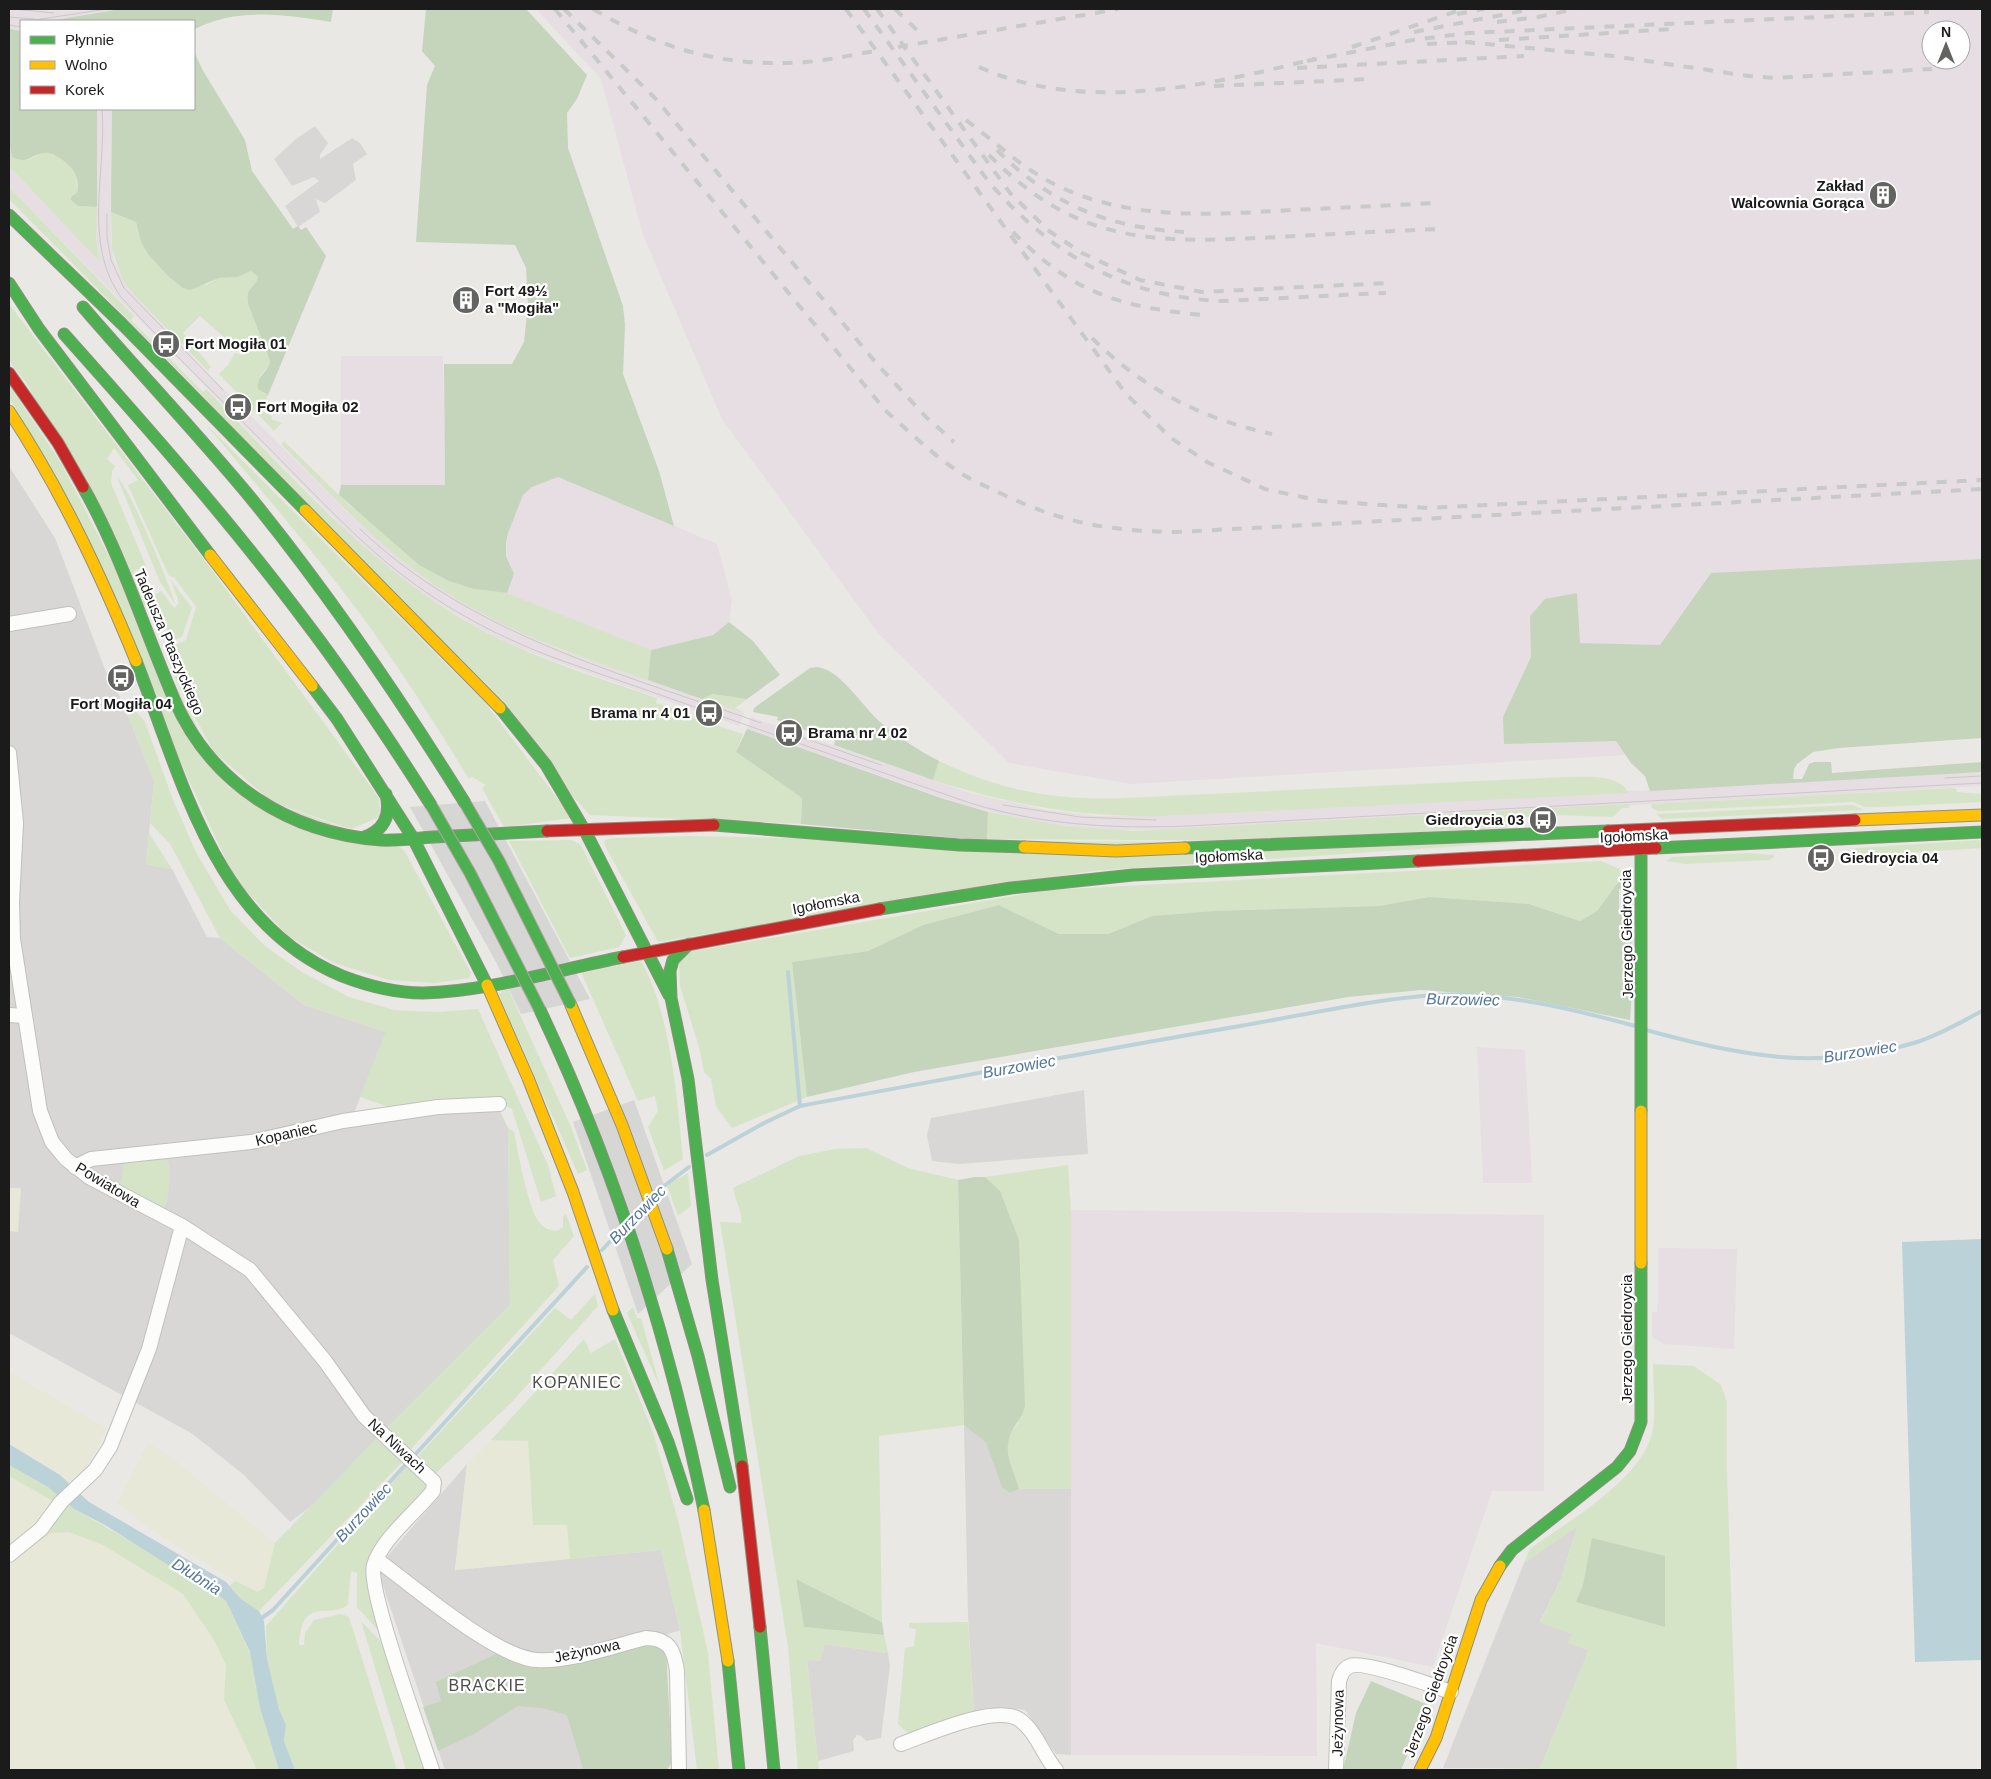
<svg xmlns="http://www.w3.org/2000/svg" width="1991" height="1779" viewBox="0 0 1991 1779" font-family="Arial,sans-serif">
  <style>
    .residential { fill: #d8d7d5 }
    .industrial { fill: #e6dee2; fill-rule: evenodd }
    .farmland { fill: #e7e8d8 }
    .grass { fill: #d5e4c6; fill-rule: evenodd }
    .forest { fill: #c4d5bc }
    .water { fill: #bbd2d9 }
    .pier { fill: #d6d6d5 }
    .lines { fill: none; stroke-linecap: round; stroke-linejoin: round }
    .stream { stroke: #bbd2d9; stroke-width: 4 }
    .street-casing { stroke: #c0c0be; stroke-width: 16 }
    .fast-casing { stroke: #8e917f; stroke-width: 13 }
    .slow-casing { stroke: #8e917f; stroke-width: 13 }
    .jam-casing { stroke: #8e917f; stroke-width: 13 }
    .street { stroke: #fcfcfb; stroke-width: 14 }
    .fast { stroke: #4caf50; stroke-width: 11 }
    .slow { stroke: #ffc107; stroke-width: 11 }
    .jam { stroke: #c62828; stroke-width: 11 }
    .tram { stroke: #c9c9c8; stroke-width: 1 }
    .rail { stroke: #c9c9c8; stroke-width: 4; stroke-dasharray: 10 10; stroke-linecap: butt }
    .fast-bridge-casing { stroke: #baa0a6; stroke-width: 13; stroke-linecap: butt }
    .fast-bridge { stroke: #4caf50; stroke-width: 11 }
    .labels { text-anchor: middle; stroke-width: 4.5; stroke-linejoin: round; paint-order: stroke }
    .poi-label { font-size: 15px; font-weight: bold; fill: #1b1b1b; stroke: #fff; text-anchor: start }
    .street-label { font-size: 15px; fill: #1b1b1b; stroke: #fff }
    .water-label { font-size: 16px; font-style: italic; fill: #54769e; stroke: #fff }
    .neighbourhood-label { font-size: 16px; letter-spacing: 1px; fill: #4e4e4e; stroke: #fff }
  </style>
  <rect width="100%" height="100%" fill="#e9e8e4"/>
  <path class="residential" d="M315,126L328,143L320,155V159L352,138L360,143L367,154L353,164L356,180L325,203L316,199L320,212L298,227L285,206L319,181L314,177L292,186L274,159L296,139Z
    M9,466L55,538L106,672L123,703L154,781L146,864L172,869L207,937L220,938L304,1005L386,1032L349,1126L453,1111L477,1112L499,1109L508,1128L510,1305L376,1439L318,1501L290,1522L243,1474L191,1433L9,1333Z
    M1084,1090L1088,1154L959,1164L932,1161L927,1135L931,1118Z
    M964,1425L986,1443L1010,1493L1019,1489H1071V1755L1056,1754L1025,1710L1001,1707L974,1713L968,1616Z
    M467,1464L455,1570L661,1550L680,1630L644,1642L553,1662L583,1770H445L377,1568Z
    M1578,1525L1561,1579L1540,1622L1573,1634L1568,1643L1589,1650L1540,1768H1443L1524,1563Z
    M824,1644L888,1653L890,1666L881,1738L866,1741L861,1736L857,1735L853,1740L854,1751L818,1761L807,1659L820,1661Z"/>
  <path class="industrial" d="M9,9L67,11L121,9L50,21H21V31L9,29Z
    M536,9H1982V734L1131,784L1009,763L878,633L722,419L643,235L601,79ZM1931,30H1961V60H1931Z
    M97,109H112L111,238L113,257L122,279L137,298L207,372L349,514L405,563L472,608L557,648L744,713L739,726L554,661L510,644L472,624L428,597L388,568L347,531L9,187V166L99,260L96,237Z
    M341,356H443L445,485H341Z
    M558,477L717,544L732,600L729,622L713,635L651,650L507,593L514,574L506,556L508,533L513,518L523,495L532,487Z
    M751,717L970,793L1046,810L1099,816H1166L1982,772V786L1196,829L1110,830L1040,823L967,806L747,729Z
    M1477,1047L1525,1050L1532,1183H1483Z
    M1071,1210L1544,1215V1491H1492L1433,1667L1316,1643L1317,1756L1071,1755Z
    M1658,1248L1737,1249L1734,1349L1664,1344L1652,1337V1312H1657L1658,1300Z"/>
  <path class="farmland" d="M9,1188H21L18,1232L9,1231Z
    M9,1372L106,1428L94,1454L84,1470L68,1483L60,1475L9,1444Z
    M491,1440L528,1441L533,1525L567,1524L570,1559L455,1570L467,1464Z
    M148,1443L171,1457L275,1543L264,1588L258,1592L235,1581L150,1529L117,1503Z
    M9,1476L56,1503L41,1524L9,1551Z
    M69,1532L103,1545L183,1594L214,1640L226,1665L224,1700L257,1770H9V1558L51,1533Z"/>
  <path class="grass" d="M9,140L12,157L28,160L43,152L50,153L69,164L76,173L78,206L97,207L96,237L99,261L9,166Z
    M9,187L134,316L131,320L203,392L206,389C289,473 367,565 471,624C529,657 594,676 657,698L656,703L690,714V717L743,734L736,752L802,798L801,824L590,815L201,394L9,199Z
    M111,212L136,222L141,242L206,285L219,278L238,277L251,271L258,277C255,289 245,287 248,304L270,361L269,366L260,375L263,393L268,395L261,411L272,416L271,419L282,423L274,431L219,374L228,365L235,353L242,355L240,342L233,345L200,316L183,333L211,367L208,371L137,298L122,279L112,249Z
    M9,304L208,565L379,798L380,817L351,829L272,802L213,751L176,680L171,659L177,656L173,646L186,640L196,607L174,577L169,576L128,485L138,480L114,448L107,459L115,466L112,472L111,483L146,566L134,571L146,600L161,591L174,608L179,603L171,580L192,608L182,637L171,641L163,620L157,623L143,604L27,384L9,361Z
    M9,385L61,463L228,787L401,848L405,852L471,973L469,978L435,983L389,980L334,963L288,936L235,879L15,407L9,399Z
    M204,422L486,704L572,818L504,827L482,788L486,785L472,777L469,779C434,722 398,665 358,611C309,546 256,484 204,422Z
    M284,441L349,505L474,589L507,593L651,650L648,680C571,653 494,628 428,580C373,541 328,492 281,444Z
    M117,477C128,484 171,587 175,604L160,582Z
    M712,694L747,699L735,708L744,713L702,699Z
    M127,701L145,722L173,800L196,852L230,910L265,946L302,972L349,997L394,1010L438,1012L478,1009L548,1165L556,1196L541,1202L512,1109L493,1098L394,1109L360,1097L386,1032L304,1005L220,938L170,844L150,823L154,781L123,703Z
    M939,761C1001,791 1057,801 1126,798L1564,777C1581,777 1622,773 1628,793L1166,816C1085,818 1010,805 933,780Z
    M1956,788L1957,792L1982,794V802L1881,807H1864L1854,802L1658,811L1652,808L1651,804Z
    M1630,804L1629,808H1622L1613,817L1555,815L1522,817V821L1504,828L1196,842L987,841L988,812L1064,826L1133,831Z
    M1853,805L1864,810L1662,819L1656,814Z
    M149,833L172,869L146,864Z
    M690,836L783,838L1521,842L1092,871L658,942L604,844L605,840L613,838Z
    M571,840L581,845L626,935L619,947L570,958L509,841Z
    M1982,840V848L1859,856L1848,853L1847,851L1857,848Z
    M1748,853L1774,855V857L1769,860L1686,864L1666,861L1673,857Z
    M1601,861L1620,869L1622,877L1597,911L1580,921L1529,904L1429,897L1379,906L1213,911L1152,916L1108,934H1059L999,905L923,925L868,951L792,962L807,1097L732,1128L716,1106L711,1079L704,1072L699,1047L680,986L679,960L689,952L1048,890Z
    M641,961C671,1014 677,1099 683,1159L664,1171L648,1127L658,1111L655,1096L638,1101L581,972Z
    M507,986L571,1127L587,1170L578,1174L499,995Z
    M508,1128L514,1132C518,1152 528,1210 540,1223C545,1229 550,1230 557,1231L563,1227V1217L566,1214L574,1236L553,1260L559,1286L411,1449L386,1428L510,1305Z
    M866,1148L908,1168L958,1180L964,1425L879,1436L882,1622L796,1579L804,1627L884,1635L888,1653L825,1644L820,1661L807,1660L819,1770H798L788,1647L720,1222L741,1223C743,1213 735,1200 733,1188L799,1156L835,1149Z
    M164,1159L169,1162C170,1178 170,1192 165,1208L120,1185L124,1163Z
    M1068,1165L1071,1210V1489H1019C1013,1465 997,1447 1018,1423L1019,1240L985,1177Z
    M688,1173L691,1206L678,1216L667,1185Z
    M595,1294L598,1306L511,1403L436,1473L419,1455L555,1308L571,1320Z
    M633,1307L637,1318H641L660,1387L627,1313Z
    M584,1339L591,1353L615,1339L653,1432L679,1524L708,1653L719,1770H697L680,1630L661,1550L570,1559L567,1525H533L528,1441L491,1440Z
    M1653,1364L1694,1366L1721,1385L1727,1402V1472L1737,1770H1432L1540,1768L1589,1650L1568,1643L1573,1634L1540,1623L1561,1579L1578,1526L1524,1563L1530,1549C1567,1522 1645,1478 1653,1429C1656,1409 1653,1385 1653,1364ZM1583,1585L1664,1627L1577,1601Z
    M376,1439L403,1461L259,1611L241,1599L230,1586L235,1581L258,1592L264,1588L275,1543Z
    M9,1465L48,1487L61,1497L56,1503L9,1476Z
    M407,1466L427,1484L424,1493L367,1571L368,1589L381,1630L377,1629L357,1607V1573L351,1571L348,1604C331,1621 302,1593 299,1645H304L305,1633L314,1620L341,1614L349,1617L397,1770H295L284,1741L286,1725L279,1709L267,1659L266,1626Z
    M66,1502L74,1509L196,1578L226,1601L251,1656L260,1708L279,1770H257L224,1700L226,1665L214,1640L183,1594L103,1545L69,1532L51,1533L15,1556Z
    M361,1621L387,1648L426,1770H406Z
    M968,1622L974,1713L910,1735L898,1724L905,1648L914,1646L916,1629L909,1628V1623Z"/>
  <path class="forest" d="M121,9H333L331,22C286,15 237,7 195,29L194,51L202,69L245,140L252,171L293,229L298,226L301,230L306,227L326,256L268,395L258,389C257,373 268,374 270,361L248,304C245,287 255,289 258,277L251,271L238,277L219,278L190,290L183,288L168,276L148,254L141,242L136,222L111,212L112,109H194V21H49Z
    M426,9H526L587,75L577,99L567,113L568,148L623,306L625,325L623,374L659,471L674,526L558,477L532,487L523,495L508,533L506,544V556L514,574L507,593L474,589L449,581L419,565L339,495L341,485H445L444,364H512L524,342L528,305L526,268L515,245L416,242L427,85L435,66L422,51Z
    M9,29L21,31V109H97V207L78,206L71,200L72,196L77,193C80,176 73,166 59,158C54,155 50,152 44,153C30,154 30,165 12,157L9,140Z
    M1982,559V738L1839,748L1813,752L1797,764L1794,769L1793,779H1802L1809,764L1814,762H1831L1832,773L1982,762V772L1650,791L1645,776L1631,763L1616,741L1504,744L1503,717L1531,657L1530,616L1545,599L1577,593L1580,643L1660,645L1711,573Z
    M729,622L753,641L780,675L747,699L712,694L702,699L648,680L651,650L713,635Z
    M817,667C841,670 862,706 880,722C898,737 918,750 939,761L933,780L834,745L835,741L777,720L778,717L753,712L754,708L810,668Z
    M747,729L944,799L988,812L987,841L801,824L802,798L736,752Z
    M1622,877L1625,888L1619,889V908H1631L1632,987L1630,1020L1518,997L1421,990L1348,997L914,1072L807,1097L792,962L868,951L923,925L999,905L1059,934H1108L1152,916L1213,911L1379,906L1429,897L1529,904L1580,921L1597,911Z
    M975,1177H985L1000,1191L1019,1240L1025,1405C1023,1417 1016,1422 1011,1433C1002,1454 1014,1469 1019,1489L1010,1493L1002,1487L986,1443L964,1425L958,1180Z
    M1592,1538L1665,1556V1627L1576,1602L1583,1585Z
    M796,1579L882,1622L884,1635L804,1627Z
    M644,1642L666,1649L672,1762L667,1770H583L567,1715L542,1708L518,1706L472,1735L438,1751L423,1707L441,1701L436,1682L496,1654L519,1662Z
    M1371,1681L1428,1705L1401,1770H1343L1356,1713Z"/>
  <path class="water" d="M1982,1239V1660L1915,1662L1902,1242Z
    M9,1444L60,1475L89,1502L226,1582L241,1599L259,1611L264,1621L267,1659L279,1709L286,1725L284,1741L295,1770H279L260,1708L250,1652L226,1601L196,1578L173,1568L105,1525L74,1509L48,1487L9,1465Z"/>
  <path class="pier" d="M485,801L590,999L521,1014L497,964L410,807Z
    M634,1100L692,1264L638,1314L573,1122Z"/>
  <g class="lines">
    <path class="stream" d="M788,972L800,1106
      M1646,1030C1742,1056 1819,1072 1917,1042C1939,1035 1961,1022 1982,1011
      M707,1155L764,1123L800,1106C947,1079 1093,1051 1240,1026C1304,1015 1369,1000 1434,995C1498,991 1573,1009 1635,1026
      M656,1192L689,1167
      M602,1250L619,1232
      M413,1457L587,1267
      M259,1620L273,1610L408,1462"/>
    <defs>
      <path id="street" d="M9,624L69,614
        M9,753L16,823L12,902L13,939L40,1111L52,1142L66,1159L89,1177L182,1226L250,1270L325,1361L364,1416L434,1482L433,1491C415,1513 382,1539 374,1565C366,1588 422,1738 432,1770
        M9,1015L24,1016
        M75,1167L91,1159L251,1142L343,1121L438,1107L499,1104
        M9,1555L41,1529L61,1502L95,1470L110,1447L149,1349L182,1226
        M376,1559C412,1585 496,1658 537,1660C570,1662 613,1646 646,1638C669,1639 674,1649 677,1671L679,1770
        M901,1744C926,1735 997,1703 1020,1720C1036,1731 1043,1755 1056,1770
        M1336,1770L1339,1681C1341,1674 1344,1668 1350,1666C1364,1660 1433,1686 1451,1692"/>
      <path id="fast" d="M9,215L122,324L305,510
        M9,283L39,329L210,555
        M83,307C138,371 196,432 250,497C329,594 399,697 465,803
        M64,334C147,427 230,521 305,621C350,680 391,742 431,805
        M83,487C121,554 144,629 174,699C211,784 289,833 381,840C398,841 416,838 434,837C471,835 509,833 547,831
        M136,661C182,778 214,923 342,976C368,986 395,993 423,993C486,992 561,969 623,957
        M312,686L337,719L413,838
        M500,708L546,765L585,831
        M714,825L959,845L1024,847
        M585,831L647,952
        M1641,834V1111
        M362,838C384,831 391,816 386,794
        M413,838L487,985
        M1185,848L1608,831
        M1656,848L1982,832
        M880,909L1011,888L1133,875L1418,861
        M689,944L673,960L670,971L671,998L688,1079L712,1280L742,1466
        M647,952L669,995
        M540,1010C616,1170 668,1337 704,1510
        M667,1249L698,1356L730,1487
        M613,1310L668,1442L687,1499
        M1500,1566L1512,1550L1617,1467L1630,1451L1641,1422V1263
        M760,1627L774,1770
        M728,1661L739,1770"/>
      <path id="slow" d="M9,411C61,490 100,573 136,661
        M305,510L500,708
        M210,555L312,686
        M1855,820L1982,815
        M1024,847L1116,851L1185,848
        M487,985L528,1078L573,1192L613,1310
        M570,1003L622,1125L667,1249
        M1641,1111V1263
        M704,1510L728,1661
        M1420,1770L1436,1738L1481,1600L1500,1566"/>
      <path id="jam" d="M9,373L58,443L83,487
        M547,831L714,825
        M1608,831L1855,820
        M1418,861L1656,848
        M623,957L880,909
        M742,1466L760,1627"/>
    </defs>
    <use href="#street" class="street-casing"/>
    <use href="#fast" class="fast-casing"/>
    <use href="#slow" class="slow-casing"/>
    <use href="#jam" class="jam-casing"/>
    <use href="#street" class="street"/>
    <use href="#fast" class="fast"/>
    <use href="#slow" class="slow"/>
    <use href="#jam" class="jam"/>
    <path class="tram" d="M13,9L54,13
      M9,17L34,19
      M28,21L107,9
      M9,25L21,27
      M102,109C107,171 82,243 121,297C165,346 213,391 259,438C301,480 341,524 386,562C439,606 499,638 563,661L970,803C1042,825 1113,829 1188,826L1982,783
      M107,214V237L111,260L124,288L223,390
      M360,529C471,635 620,673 761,723
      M789,733L881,765
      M1945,778L1982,776
      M1003,805L1080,817L1156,820"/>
    <path class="rail" d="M555,9L885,410C906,429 927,449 949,465C964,477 983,485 1000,493C1062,523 1108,531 1177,532L1982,489
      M564,9L655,98L877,364L925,416L954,442
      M593,9C662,50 726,68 806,62C831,60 856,54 881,50
      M846,9L1126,394L1171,438L1207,462L1265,489L1321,501L1429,508L1982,480
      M864,9L988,181C1051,254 1123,297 1221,301L1386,293
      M877,9L1010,193L1049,231L1082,253L1140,280L1202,292L1387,283
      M895,9L920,33
      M1457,14L1484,9
      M1497,22L1538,17L1576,9
      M1414,32L1532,9
      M1499,40L1672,29
      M1465,42L1613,56L1749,76L1775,78L1932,69
      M1427,44L1472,42
      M898,47L1118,9
      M1352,47L1463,9
      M1307,61L1413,40L1469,33L1929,12
      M979,67C1083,114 1207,86 1314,59
      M1297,68L1524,56
      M1214,86L1372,79
      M966,120C994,141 1022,168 1054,184C1128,221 1211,215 1291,210C1340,208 1390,205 1439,203
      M997,150C1050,204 1109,228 1184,232
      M989,155C1080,247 1158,243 1278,237C1333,234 1387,231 1441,229
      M1013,232C1072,293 1120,307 1202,315
      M1092,338C1143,389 1202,419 1272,434"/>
    <defs>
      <path id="fast-bridge" d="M465,803L499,861L570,1003
        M431,805L470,873L540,1010"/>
    </defs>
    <use href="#fast-bridge" class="fast-bridge-casing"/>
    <use href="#fast-bridge" class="fast-bridge"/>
  </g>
  <defs>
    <symbol id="building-disc" viewBox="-11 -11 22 22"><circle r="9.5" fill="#636361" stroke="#fff"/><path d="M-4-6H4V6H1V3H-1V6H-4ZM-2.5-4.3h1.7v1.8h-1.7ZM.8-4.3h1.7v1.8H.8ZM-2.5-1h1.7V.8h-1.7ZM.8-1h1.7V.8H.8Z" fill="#fff"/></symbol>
    <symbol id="bus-disc" viewBox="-11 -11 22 22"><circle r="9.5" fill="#636361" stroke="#fff"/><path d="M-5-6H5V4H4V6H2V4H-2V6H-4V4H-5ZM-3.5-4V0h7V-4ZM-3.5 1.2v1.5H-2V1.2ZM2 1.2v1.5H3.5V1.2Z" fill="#fff"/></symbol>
  </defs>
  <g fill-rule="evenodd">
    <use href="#building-disc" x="1867" y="179" width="32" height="32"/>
    <use href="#building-disc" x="450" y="284" width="32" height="32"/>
    <use href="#bus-disc" x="150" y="328" width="32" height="32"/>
    <use href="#bus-disc" x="222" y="391" width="32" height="32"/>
    <use href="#bus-disc" x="105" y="662" width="32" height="32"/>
    <use href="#bus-disc" x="693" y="697" width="32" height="32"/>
    <use href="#bus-disc" x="773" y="717" width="32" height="32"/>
    <use href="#bus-disc" x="1527" y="804" width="32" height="32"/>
    <use href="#bus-disc" x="1805" y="842" width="32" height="32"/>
  </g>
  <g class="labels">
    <g class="poi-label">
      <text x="1864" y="191" text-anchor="end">Zakład<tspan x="1864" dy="17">Walcownia Gorąca</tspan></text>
      <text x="485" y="296">Fort 49½<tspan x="485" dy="17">a "Mogiła"</tspan></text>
      <text x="185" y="349">Fort Mogiła 01</text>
      <text x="257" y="412">Fort Mogiła 02</text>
      <text x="121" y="709" text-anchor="middle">Fort Mogiła 04</text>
      <text x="690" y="718" text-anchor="end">Brama nr 4 01</text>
      <text x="808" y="738">Brama nr 4 02</text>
      <text x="1524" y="825" text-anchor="end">Giedroycia 03</text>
      <text x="1840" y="863">Giedroycia 04</text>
    </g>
    <g class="street-label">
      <text transform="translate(169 642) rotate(67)" y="5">Tadeusza Ptaszyckiego</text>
      <text transform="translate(1634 836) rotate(-3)" y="5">Igołomska</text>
      <text transform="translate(1229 856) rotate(-3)" y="5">Igołomska</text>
      <text transform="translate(826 903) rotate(-11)" y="5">Igołomska</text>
      <text transform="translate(1627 934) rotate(-91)" y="5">Jerzego Giedroycia</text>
      <text transform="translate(286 1134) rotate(-13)" y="5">Kopaniec</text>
      <text transform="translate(108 1185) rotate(31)" y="5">Powiatowa</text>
      <text transform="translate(1627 1339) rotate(-90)" y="5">Jerzego Giedroycia</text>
      <text transform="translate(397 1446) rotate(43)" y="5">Na Niwach</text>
      <text transform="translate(587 1651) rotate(-12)" y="5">Jeżynowa</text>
      <text transform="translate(1431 1696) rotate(-70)" y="5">Jerzego Giedroycia</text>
      <text transform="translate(1338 1723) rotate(-89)" y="5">Jeżynowa</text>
    </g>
    <g class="water-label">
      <text transform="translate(1463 999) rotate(1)" y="6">Burzowiec</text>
      <text transform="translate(1860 1051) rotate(-9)" y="6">Burzowiec</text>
      <text transform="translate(1019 1066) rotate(-10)" y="6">Burzowiec</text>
      <text transform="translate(637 1214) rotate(-46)" y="6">Burzowiec</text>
      <text transform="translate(363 1512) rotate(-47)" y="6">Burzowiec</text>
      <text transform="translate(197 1576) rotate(32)" y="6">Dłubnia</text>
    </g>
    <g class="neighbourhood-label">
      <text x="577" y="1388">KOPANIEC</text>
      <text x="487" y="1691">BRACKIE</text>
    </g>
  </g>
  <rect width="1991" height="1779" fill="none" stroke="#1b1b1b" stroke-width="20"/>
  <rect x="20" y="20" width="175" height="90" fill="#ffffff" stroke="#a4a4a4"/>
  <rect x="30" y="36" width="25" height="8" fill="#4caf50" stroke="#a4a4a4"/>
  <text x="65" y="45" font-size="15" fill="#1b1b1b">Płynnie</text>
  <rect x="30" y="61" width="25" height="8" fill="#ffc107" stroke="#a4a4a4"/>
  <text x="65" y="70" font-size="15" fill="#1b1b1b">Wolno</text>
  <rect x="30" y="86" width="25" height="8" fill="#c62828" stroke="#a4a4a4"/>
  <text x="65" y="95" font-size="15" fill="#1b1b1b">Korek</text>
  <g transform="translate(1946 45)"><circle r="24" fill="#ffffff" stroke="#a4a4a4"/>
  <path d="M0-4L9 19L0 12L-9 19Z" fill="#636361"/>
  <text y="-8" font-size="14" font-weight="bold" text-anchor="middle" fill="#1b1b1b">N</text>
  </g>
</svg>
